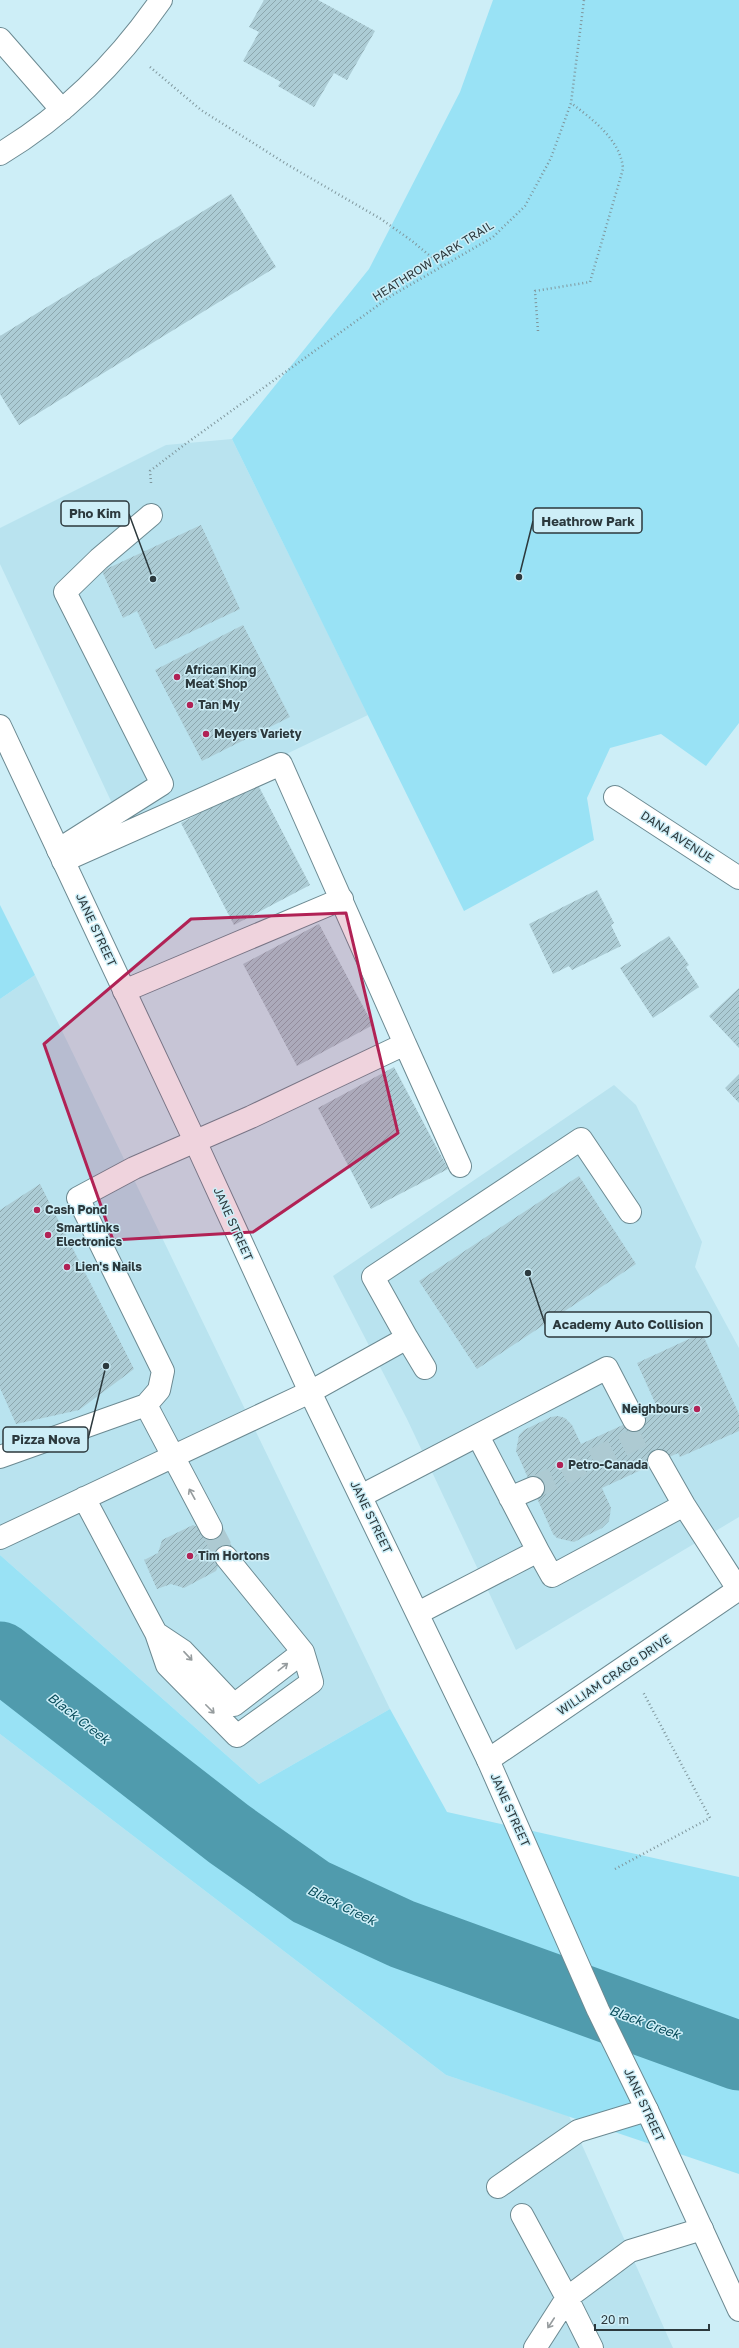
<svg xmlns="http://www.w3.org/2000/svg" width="739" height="2348" viewBox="0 0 739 2348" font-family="'Golos Text',sans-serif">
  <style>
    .built { fill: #b9e3ef }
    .park { fill: #99e2f5 }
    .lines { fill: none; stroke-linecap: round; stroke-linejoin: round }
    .river { stroke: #509bad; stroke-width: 69 }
    .building { fill: url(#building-hatch) }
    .minor-tunnel { stroke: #adcad2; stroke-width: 22; stroke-dasharray: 22 11; stroke-linecap: butt }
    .minor-casing { stroke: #6c8a92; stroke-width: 24 }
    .major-casing { stroke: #6c8a92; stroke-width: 24 }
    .path { stroke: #7f969c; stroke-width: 2.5; stroke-dasharray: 1 3; stroke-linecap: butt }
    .minor { stroke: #fff; stroke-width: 22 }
    .major { stroke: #fff; stroke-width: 22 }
    .oneway { stroke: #969c9e }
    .marked { fill: #b12255; fill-opacity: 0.2; stroke: #b12255; stroke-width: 3; stroke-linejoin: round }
    .poi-dot { fill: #b12255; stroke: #cdeef7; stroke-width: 1.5 }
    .labels { text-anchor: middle; stroke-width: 3; stroke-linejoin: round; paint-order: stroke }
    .street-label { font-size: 12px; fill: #2c393d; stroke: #cdeef7 }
    .poi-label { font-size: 12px; font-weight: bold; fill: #2c393d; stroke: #cdeef7; text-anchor: start }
    .water-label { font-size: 13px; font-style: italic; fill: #094d5b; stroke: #cdeef7 }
    .leader { fill: none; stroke: #2c393d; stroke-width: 1.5 }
    .callout-dot { fill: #2c393d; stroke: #cdeef7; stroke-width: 1.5 }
    .callout { fill: #cdeef7; stroke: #2c393d; stroke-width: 1.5 }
    .callout-label { font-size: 13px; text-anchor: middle; font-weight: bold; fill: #2c393d }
  </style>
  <defs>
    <pattern id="building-hatch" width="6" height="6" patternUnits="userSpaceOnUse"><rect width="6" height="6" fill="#acccd5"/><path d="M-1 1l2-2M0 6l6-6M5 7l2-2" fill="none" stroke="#8ca7ae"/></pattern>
  </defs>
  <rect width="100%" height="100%" fill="#cdeef7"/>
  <path class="built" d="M232,439L368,715L125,831L0,564V528L166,445Z
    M35,975L390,1709L259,1784L0,1555V999Z
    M614,1085L636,1105L702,1242L695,1267L739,1348V1517L516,1650L407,1419L333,1276Z
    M0,1734L446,2075L569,2116L673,2348H0Z"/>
  <path class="park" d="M493,0H739V723L706,766L661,734L610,748L587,798L594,840L464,911L232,439L369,269L460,92Z
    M0,905L35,975L0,999Z
    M0,1555L259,1784L390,1709L447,1812L739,1877V2174L446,2075L0,1734Z"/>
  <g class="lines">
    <path class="river" d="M0,1656L229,1834L311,1892L402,1934L739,2056"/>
  </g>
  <path class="building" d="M264,0H318L375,31L347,80L334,73L314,107L278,86L281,82L243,61L259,32L249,27Z
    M231,194L276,267L19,425L0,394V336Z
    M201,525L240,609L155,649L137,611L123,618L102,571Z
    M243,625L290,717L202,761L155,670Z
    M257,783L310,885L234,925L181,823Z
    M597,890L614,923L611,925L621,946L572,970L569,966L553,974L529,924Z
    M319,924L373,1025L297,1066L243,964Z
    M669,936L689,965L686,967L699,987L653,1018L620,968Z
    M739,988V1048L709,1016Z
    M394,1067L448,1169L371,1209L318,1108Z
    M739,1074V1103L725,1088Z
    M579,1176L636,1264L477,1369L419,1281Z
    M40,1184L134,1369L79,1410L16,1424L0,1388V1210Z
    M702,1333L739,1414V1431L680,1457L678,1453L602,1488L611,1508L609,1521L602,1528L574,1542L557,1538L553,1534L516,1451L519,1435L524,1430L551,1417L558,1416L565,1418L572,1425L581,1444L658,1409L637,1363Z
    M220,1524L235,1552L221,1560L216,1571L184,1588L171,1584L157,1589L144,1560L158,1553L162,1540L193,1525L207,1531Z"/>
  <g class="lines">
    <path class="minor-tunnel" d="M533,1488L644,1435
      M211,1528L226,1557"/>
    <defs>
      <path id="minor" d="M0,39L62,110
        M0,154C65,115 118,62 161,0
        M615,797L739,878
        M58,850L162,784L65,592L99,559L151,515
        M63,861L281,764L405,1044
        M124,991L342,899
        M407,1338L425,1368
        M0,1457L146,1405
        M659,1461L684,1505L738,1589
        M361,1496L607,1368L634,1420
        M84,1498L156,1633L167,1665L237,1736L312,1682L303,1652
        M510,1498L533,1488
        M211,1528L146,1405L159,1390L163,1371L78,1198L134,1168L251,1117L405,1044L460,1166
        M0,1538L310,1392L407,1338L373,1277L581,1139L630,1212
        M538,1551L552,1576L684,1505
        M418,1613L538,1551L478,1436
        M156,1633L183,1651L234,1705L303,1652L226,1557
        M488,1760L739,1589
        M498,2187L578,2131L647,2110
        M522,2215L567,2298L630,2251L702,2229
        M567,2298L592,2348
        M535,2348L567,2298"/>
      <path id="major" d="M0,726L195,1141L310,1392L488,1760L598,2010L647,2110L739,2310"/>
    </defs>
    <use href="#minor" class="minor-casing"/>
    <use href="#major" class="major-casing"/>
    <path class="path" d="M150,67L201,110L288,165L381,219L412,241L441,265
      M538,331L535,291L590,282L623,169C621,140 592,119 571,103
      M151,483L150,471L184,445L391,296L493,237L525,206L551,158L571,103L584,0
      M615,1869L710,1818L643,1692"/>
    <use href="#minor" class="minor"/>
    <use href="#major" class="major"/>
  </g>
  <defs><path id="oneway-shaft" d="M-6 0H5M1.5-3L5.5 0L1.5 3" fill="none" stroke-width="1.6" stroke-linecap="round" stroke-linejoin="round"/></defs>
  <g class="oneway">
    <use href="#oneway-shaft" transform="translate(192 1494) rotate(-119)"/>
    <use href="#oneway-shaft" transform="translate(188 1656) rotate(47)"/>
    <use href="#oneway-shaft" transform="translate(283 1667) rotate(-38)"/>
    <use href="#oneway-shaft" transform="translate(210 1709) rotate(45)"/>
    <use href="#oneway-shaft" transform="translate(551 2323) rotate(123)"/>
  </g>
  <path class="marked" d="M346,913L398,1133L253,1232L113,1240L44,1044L191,919Z"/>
  <g class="poi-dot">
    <circle cx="177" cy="677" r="4"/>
    <circle cx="190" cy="705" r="4"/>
    <circle cx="206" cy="734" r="4"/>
    <circle cx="37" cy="1210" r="4"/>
    <circle cx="48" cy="1235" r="4"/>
    <circle cx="67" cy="1267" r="4"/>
    <circle cx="697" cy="1409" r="4"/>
    <circle cx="560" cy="1465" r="4"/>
    <circle cx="190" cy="1556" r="4"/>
  </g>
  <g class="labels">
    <g class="street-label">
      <text transform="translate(433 261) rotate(-32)" y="4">HEATHROW PARK TRAIL</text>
      <text transform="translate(677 837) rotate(33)" y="4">DANA AVENUE</text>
      <text transform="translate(96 930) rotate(65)" y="4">JANE STREET</text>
      <text transform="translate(233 1224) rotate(66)" y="4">JANE STREET</text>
      <text transform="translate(371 1517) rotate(64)" y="4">JANE STREET</text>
      <text transform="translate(614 1675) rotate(-34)" y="4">WILLIAM CRAGG DRIVE</text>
      <text transform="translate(510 1810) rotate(66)" y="4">JANE STREET</text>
      <text transform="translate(644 2105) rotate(65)" y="4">JANE STREET</text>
    </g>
    <g class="poi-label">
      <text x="185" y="674">African King<tspan x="185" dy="14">Meat Shop</tspan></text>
      <text x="198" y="709">Tan My</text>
      <text x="214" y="738">Meyers Variety</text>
      <text x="45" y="1214">Cash Pond</text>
      <text x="56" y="1232">Smartlinks<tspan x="56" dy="14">Electronics</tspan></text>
      <text x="75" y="1271">Lien's Nails</text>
      <text x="689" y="1413" text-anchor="end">Neighbours</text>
      <text x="568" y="1469">Petro-Canada</text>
      <text x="198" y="1560">Tim Hortons</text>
    </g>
    <g class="water-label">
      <text transform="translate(79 1718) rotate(38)" y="5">Black Creek</text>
      <text transform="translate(342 1905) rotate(26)" y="5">Black Creek</text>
      <text transform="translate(645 2022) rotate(20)" y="5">Black Creek</text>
    </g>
  </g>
  <path class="leader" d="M153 579L129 514M519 577L533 521M528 1273L545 1324M106 1366L88 1439"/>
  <g class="callout-dot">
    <circle cx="153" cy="579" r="4"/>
    <circle cx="519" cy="577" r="4"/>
    <circle cx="528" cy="1273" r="4"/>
    <circle cx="106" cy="1366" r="4"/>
  </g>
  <g class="callout">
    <rect x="61" y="501" width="68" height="25" rx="4"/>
    <rect x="533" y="508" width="109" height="25" rx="4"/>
    <rect x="545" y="1312" width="166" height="25" rx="4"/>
    <rect x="3" y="1427" width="85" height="25" rx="4"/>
  </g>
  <g class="callout-label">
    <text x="95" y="518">Pho Kim</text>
    <text x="588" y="526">Heathrow Park</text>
    <text x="628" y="1329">Academy Auto Collision</text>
    <text x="46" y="1444">Pizza Nova</text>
  </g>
  <path d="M595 2324v6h114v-6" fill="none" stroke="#2c393d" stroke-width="2"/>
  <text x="601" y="2324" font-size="12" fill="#2c393d" stroke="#cdeef7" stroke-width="3" paint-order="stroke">20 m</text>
</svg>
